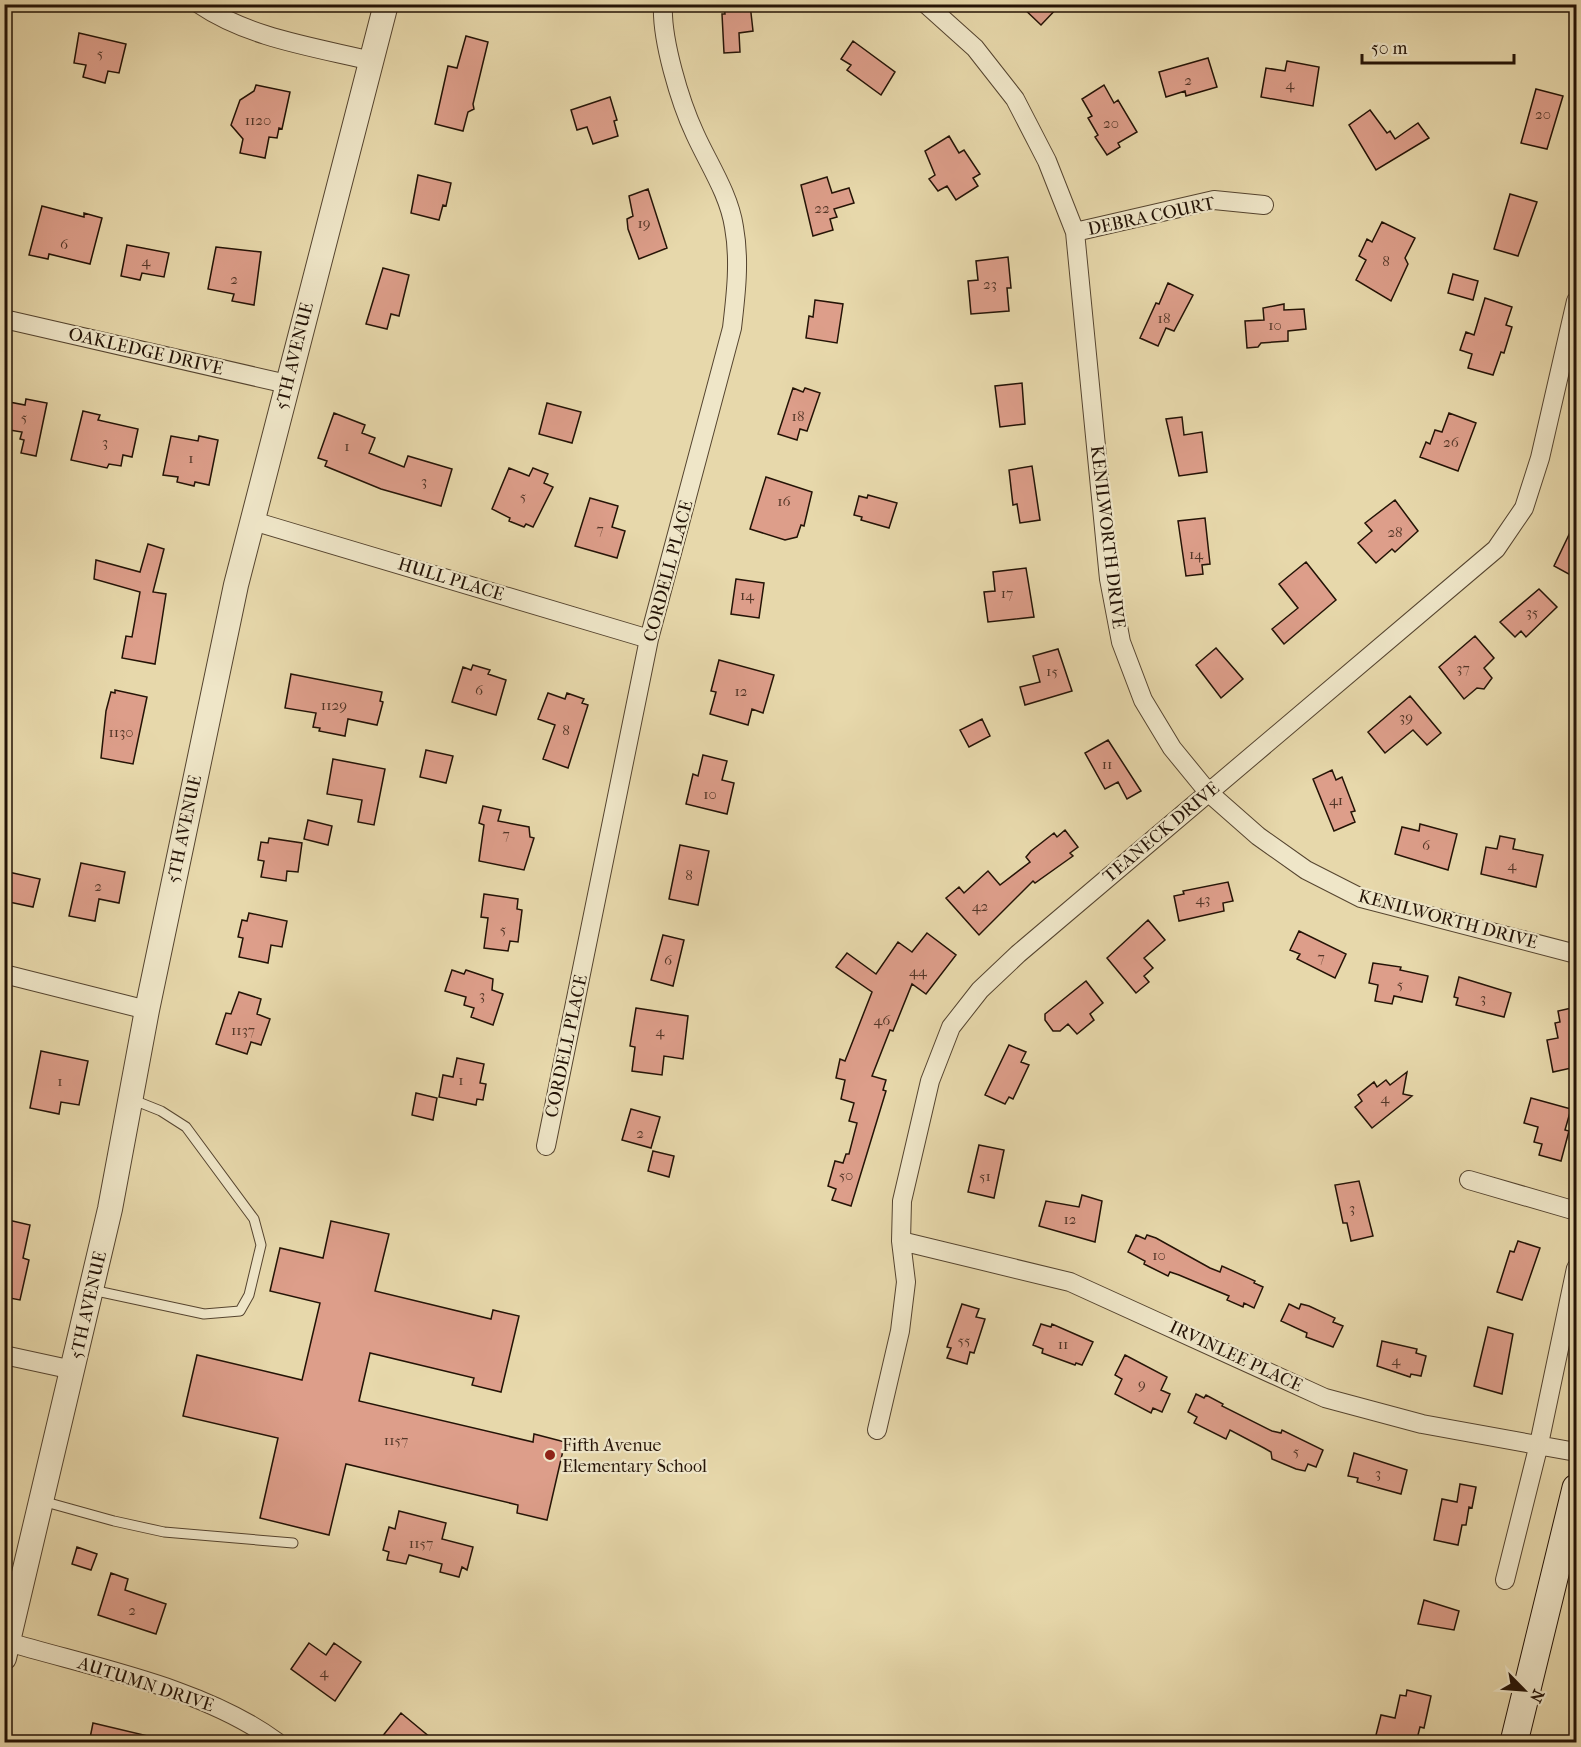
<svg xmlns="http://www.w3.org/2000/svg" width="1581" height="1747" viewBox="0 0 1581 1747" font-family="'IM FELL French Canon',serif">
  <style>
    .building { fill: #dd9e8a; stroke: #241306; stroke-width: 1.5 }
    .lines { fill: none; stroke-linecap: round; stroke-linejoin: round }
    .service-casing { stroke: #55442f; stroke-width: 11 }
    .minor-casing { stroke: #55442f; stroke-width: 20 }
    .tertiary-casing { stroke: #55442f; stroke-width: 26 }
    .secondary-casing { stroke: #241306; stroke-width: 29 }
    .service { stroke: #efe6c8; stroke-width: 9 }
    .minor { stroke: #efe6c8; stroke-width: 18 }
    .tertiary { stroke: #efe6c8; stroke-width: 24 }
    .secondary { stroke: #efe6c8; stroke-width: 27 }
    .poi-dot { fill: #8f2418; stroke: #efe6c8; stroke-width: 2 }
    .labels { text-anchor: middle; stroke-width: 4.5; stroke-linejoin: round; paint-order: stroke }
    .number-label { font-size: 15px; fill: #523627 }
    .street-label { font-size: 18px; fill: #241306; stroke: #efe6c8 }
    .poi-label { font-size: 18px; fill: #241306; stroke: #efe6c8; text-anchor: start }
  </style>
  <rect width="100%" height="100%" fill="#e7d8ab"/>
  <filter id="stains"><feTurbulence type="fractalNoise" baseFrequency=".00333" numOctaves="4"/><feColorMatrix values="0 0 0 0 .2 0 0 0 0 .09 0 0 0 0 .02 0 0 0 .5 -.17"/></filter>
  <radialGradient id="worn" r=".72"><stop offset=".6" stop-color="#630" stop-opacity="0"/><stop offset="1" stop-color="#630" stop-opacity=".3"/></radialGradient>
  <path class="building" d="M724,4H750L753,31L739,33L740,52L724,53L722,14H725Z
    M1019,4H1061L1041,25Z
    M79,33L126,44L119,73L108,71L105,83L83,77L86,65L74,63Z
    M466,36L488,42L473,104L474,109L468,112L463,131L435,124L448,66L457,68Z
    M853,41L895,72L881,95L847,70L851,65L841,59Z
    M1208,58L1217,87L1186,96L1185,91L1166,97L1159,72Z
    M1287,61L1319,67L1313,106L1261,97L1266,68L1285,71Z
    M256,85L290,92L282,129L279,128L277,138L269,137L265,158L240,153L243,139L231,125L240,100L254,91Z
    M1104,85L1114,103L1118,100L1137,132L1118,143L1120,147L1107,155L1095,137L1098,135L1088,118L1092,116L1082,99Z
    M1536,89L1563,96L1547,149L1521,143Z
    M610,97L617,120L614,121L618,136L593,144L587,127L577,130L571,110Z
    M1370,110L1387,133L1390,131L1395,139L1418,123L1429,138L1376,170L1349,125Z
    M949,136L959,153L964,150L980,174L973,178L978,186L956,200L947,186L938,191L929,179L935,175L925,151Z
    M418,175L451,183L446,206L443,205L439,220L411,213Z
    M827,177L832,193L849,188L854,203L834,209L837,217L830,219L833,230L813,236L801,185Z
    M648,189L667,248L639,259L628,229L627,219L633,216L629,196Z
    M1510,194L1537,202L1518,256L1494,249Z
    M42,206L84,217V213L102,218L90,264L49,254L48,259L29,255Z
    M1382,222L1415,238L1405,258L1408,264L1391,301L1356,280L1366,260L1359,256L1367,239L1372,242Z
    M127,245L169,253L164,277L142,273L140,280L121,276Z
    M216,247L261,252L254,305L232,301L234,294L208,289Z
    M1008,257L1011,288H1007L1009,311L971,314L968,281L978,280L976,261Z
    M383,268L409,275L399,316L391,314L387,329L366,324Z
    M1453,274L1478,281L1473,300L1448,293Z
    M1168,283L1193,295L1174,331L1166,328L1158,346L1140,338L1156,303L1159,304Z
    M1485,298L1512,307L1506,325L1512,327L1504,353L1501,352L1493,375L1468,368L1472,354L1460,350L1466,332L1474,335Z
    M815,300L843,304L837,343L806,338L809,316L813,317Z
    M1284,304V310L1304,309L1306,329L1288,331V341L1261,343L1258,347L1247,348L1245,321L1264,320L1263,308Z
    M1022,383L1025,424L1000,427L995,386Z
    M793,388L803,392L805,388L820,393L807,431L800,429L797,440L778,434Z
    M26,399L47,403L36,456L21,453L24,440L20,439L22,432L4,429V401L25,405Z
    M547,403L581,412L572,443L539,434Z
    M83,411L100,415L98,420L138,429L132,457L123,455L121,466L109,464L107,468L71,460Z
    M334,413L365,425L362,433L375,438L369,453L404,467L408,456L452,469L441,506L381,489L325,466L327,461L318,458Z
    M1449,413L1476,423L1458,471L1420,457L1426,442L1430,444L1435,430L1442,432Z
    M1182,417L1184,435L1202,432L1207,472L1179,476L1166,419Z
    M171,436L198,441L199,436L218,440L209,485L195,482L194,486L177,482L178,477L163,475Z
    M1032,466L1040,520L1020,523L1017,504L1013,505L1009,470Z
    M509,468L529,476L533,468L548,474L544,483L553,487L533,527L526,524L524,527L509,521L510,518L492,509Z
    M766,477L812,492L804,526L801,525L797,537L785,540L750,529Z
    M868,495L897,503L889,528L861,520L862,517L854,515L859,496L867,498Z
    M590,498L618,506L612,527L625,531L617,558L575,546Z
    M1395,500L1418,531L1395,552L1392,549L1376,563L1358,543L1372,531L1365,523Z
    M1205,518L1210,564L1202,565L1203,574L1186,576L1178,521Z
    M1576,520V578L1554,566Z
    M148,544L164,549L153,592L166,594L155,664L122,658L126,636L132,637L140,592L94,579L96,560L140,572Z
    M1306,562L1336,600L1284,644L1272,629L1298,608L1279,584Z
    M1026,568L1034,617L988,622L984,592L995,591L993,572Z
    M736,579L764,583L759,618L731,614Z
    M1539,589L1557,607L1526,637L1521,631L1515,637L1500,622Z
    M1475,636L1494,658L1484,668L1492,678L1484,689L1477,688L1464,699L1439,667Z
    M1216,648L1243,679L1221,698L1196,665Z
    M1058,649L1072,691L1025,705L1020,687L1040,682L1033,656Z
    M719,660L774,675L763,713L752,709L748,725L710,714L716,692L711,691Z
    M473,665L490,670L488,674L506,680L496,715L452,702L463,667L471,670Z
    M291,674L382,692L380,701L383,702L377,725L348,719L345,736L319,731L320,728L313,727L316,713L285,708Z
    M115,690L147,697L133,764L101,758L106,711L111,692L115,693Z
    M548,693L565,699L567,693L584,699L582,703L588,705L568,768L543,759L555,725L538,719Z
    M1410,696L1441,733L1427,745L1413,730L1385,753L1368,732Z
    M982,719L990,736L969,747L960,730Z
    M1108,740L1141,791L1127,799L1118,782L1105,789L1085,753Z
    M426,750L453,756L446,783L420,777Z
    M703,755L727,761L722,780L734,783L727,814L686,804L693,774L698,776Z
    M333,759L385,769L374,825L358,822L362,800L327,794Z
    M1332,770L1336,780L1342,777L1355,811L1351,812L1355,822L1334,831L1313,779Z
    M483,806L501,810L498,821L529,827L530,837L534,838L524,870L479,861L484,825L479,823Z
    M308,820L332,826L328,845L304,839Z
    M1420,824L1457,834L1448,870L1395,854L1402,827L1419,831Z
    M1065,830L1078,847L1070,853L1073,856L1035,883L1033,881L979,935L946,898L959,887L964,893L988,871L1000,885L1030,862L1026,857L1031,851L1054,833L1057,837Z
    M1500,836L1515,839L1513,849L1543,855L1536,887L1481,874L1486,847L1497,849Z
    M269,838L302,843L298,872L287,871L286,881L261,877L264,861L258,860L261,842L268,843Z
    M680,845L709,851L698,905L669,899Z
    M81,863L125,872L119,903L99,899L95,921L69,916Z
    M4,871L40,879L33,907L4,901Z
    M1228,882L1233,901L1223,903L1224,911L1179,921L1174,896L1184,894L1183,891Z
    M484,894L518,899L517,909L522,910L518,942L510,941L508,951L484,948L488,918L481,917Z
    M249,913L287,921L282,947L271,945L268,963L239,957L243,938L238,937L242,920L247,921Z
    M1148,920L1165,940L1144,958L1153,968L1144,976L1149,982L1136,993L1107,958Z
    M1299,931L1346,954L1335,978L1297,959L1300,954L1290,950Z
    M927,933L956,955L926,994L912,984L893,1031L890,1030L872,1076L886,1080L883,1090L886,1091L851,1206L832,1200L836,1189L828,1186L835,1161L843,1163L846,1154H849L857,1123L849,1121L854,1103L841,1099L845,1080L836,1078L840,1059L845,1061L872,992L836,967L847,953L876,974L898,942L912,952Z
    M663,935L684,940L673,986L651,980Z
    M1373,963L1401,967L1400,970L1428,976L1422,1002L1394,996L1392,1004L1375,1001L1378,985L1369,983Z
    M452,970L464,974L466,970L493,979L492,990L503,994L493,1025L471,1017L474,1008L464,1005L466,997L445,991Z
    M1459,977L1511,993L1504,1017L1456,1005L1458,998L1454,997Z
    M1086,981L1103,1003L1090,1014L1094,1020L1077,1034L1068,1024L1060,1031H1053L1045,1020V1014Z
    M239,992L261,999L257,1014L270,1019L261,1045L251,1042L247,1054L216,1044L226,1013L231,1014Z
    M1576,1007V1067L1553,1072L1547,1040L1558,1038L1555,1023L1560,1022L1558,1011Z
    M636,1008L688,1016L683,1059L664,1056L662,1075L632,1071L635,1047L630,1046Z
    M1009,1045L1026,1052L1021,1062L1029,1065L1013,1099L1009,1097L1005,1104L985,1095Z
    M41,1051L88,1061L79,1105L61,1102L59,1114L30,1108Z
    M457,1058L484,1064L480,1083L486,1084L483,1100L477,1099L476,1105L439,1097L443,1075L453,1077Z
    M1407,1072L1403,1094L1412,1096L1372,1128L1355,1107L1362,1101L1358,1095L1374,1082L1377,1087L1386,1080L1390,1085Z
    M416,1093L437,1098L433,1120L412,1115Z
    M1531,1098L1571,1109L1565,1130L1569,1131L1561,1161L1539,1155L1542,1144L1534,1142L1538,1127L1524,1123Z
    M631,1109L660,1117L651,1148L622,1140Z
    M979,1145L1004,1150L994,1198L968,1192Z
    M653,1151L674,1156L669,1177L648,1171Z
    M1359,1181L1373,1236L1351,1241L1347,1223H1343L1335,1185Z
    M1082,1195L1102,1201L1095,1242L1039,1226L1046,1201L1079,1207Z
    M4,1219L30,1225L23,1258L29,1260L20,1300L4,1297Z
    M331,1221L389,1234L375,1291L491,1319L493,1310L519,1316L501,1392L472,1385L474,1378L370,1353L359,1401L533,1442L534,1434L565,1442L547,1520L517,1513L518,1505L346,1464L329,1535L260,1518L278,1438L183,1416L197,1355L302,1380L320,1303L270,1291L280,1248L323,1258Z
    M1136,1235L1145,1239L1147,1235L1156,1238L1210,1268L1220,1272L1222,1266L1255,1281L1254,1283L1263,1287L1254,1308L1244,1303L1243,1307L1227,1300L1229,1296L1179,1275L1170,1272L1168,1276L1144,1264L1145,1261L1128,1252Z
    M1518,1241L1540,1248L1522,1300L1497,1292L1510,1251L1514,1252Z
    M962,1304L979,1309L976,1317L985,1319L974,1353L970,1352L967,1364L947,1358L951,1348L947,1347Z
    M1289,1304L1299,1309L1301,1304L1309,1306L1335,1318L1333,1322L1343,1326L1333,1347L1306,1337L1307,1333L1281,1321Z
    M1041,1324L1051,1327L1052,1324L1093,1342L1082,1365L1076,1363L1075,1365L1042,1353L1043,1349L1033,1345Z
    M1488,1327L1513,1334L1502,1394L1474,1386Z
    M1382,1341L1417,1349L1416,1353L1426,1356L1421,1376L1411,1374L1410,1377L1377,1366Z
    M1125,1355L1167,1377L1161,1390L1170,1394L1162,1412L1153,1408L1151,1413L1115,1394L1122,1379L1115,1375Z
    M1196,1394L1204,1398L1206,1395L1223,1404L1222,1406L1272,1431L1281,1433L1282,1430L1323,1450L1316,1467L1308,1464L1305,1471L1296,1469L1272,1459L1271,1452L1264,1448L1230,1430L1226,1439L1194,1423L1197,1417L1188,1412Z
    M1354,1453L1407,1470L1401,1494L1357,1482L1358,1478L1348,1476Z
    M1460,1484L1476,1487L1472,1508L1469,1507L1466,1525H1462L1458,1545L1434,1540L1442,1499L1457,1502Z
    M399,1511L446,1523L442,1539L473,1547L467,1570L462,1567L459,1577L440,1572L442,1564L409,1555L406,1564L387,1560L389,1552L383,1550L389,1527L395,1529Z
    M77,1547L97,1554L91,1570L72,1564Z
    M111,1573L128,1579L125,1590L166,1604L156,1634L98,1615Z
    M1424,1600L1459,1611L1454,1630L1418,1624Z
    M309,1643L326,1655L334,1643L361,1662L335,1701L291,1669Z
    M1407,1690L1431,1696L1424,1728L1420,1727L1416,1743H1374L1381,1715L1395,1718L1400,1695L1406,1696Z
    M401,1713L437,1743H377Z
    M93,1723L148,1736L147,1743H89Z"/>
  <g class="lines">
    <defs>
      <path id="service" d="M92,1290L204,1314L240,1311L249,1295L261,1245L254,1219L186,1127L161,1111L131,1099
        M42,1501L114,1521L164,1532L293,1543"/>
      <path id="minor" d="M199,4C249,38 314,47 372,61
        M926,4L975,48L1015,99L1047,161L1075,232L1109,579L1121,642L1143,700L1172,748L1208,792L1258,836L1306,870L1361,898L1576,954
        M1075,232L1214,200L1264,205
        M4,319L287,384
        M253,521L649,639
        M4,974L147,1010
        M546,1146L649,639L732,328C736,294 740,260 734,227C729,194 708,163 695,134C680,102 661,39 663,4
        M1469,1180L1576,1211
        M901,1241L1070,1282L1325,1398L1422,1424L1576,1452
        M4,1355L73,1370
        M877,1430L900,1331L906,1282L901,1241L902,1201L930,1081L951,1027L980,990L1018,954L1496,549L1524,508L1540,458L1576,301
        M1505,1580L1539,1444L1576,1268
        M8,1642C96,1668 204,1688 277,1742"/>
      <path id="tertiary" d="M4,1658L110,1209L147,1010L236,585L386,4"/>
      <path id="secondary" d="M1514,1742L1576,1488"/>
    </defs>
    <use href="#service" class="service-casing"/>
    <use href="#minor" class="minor-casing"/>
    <use href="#tertiary" class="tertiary-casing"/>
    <use href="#secondary" class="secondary-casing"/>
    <use href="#service" class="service"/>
    <use href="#minor" class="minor"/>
    <use href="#tertiary" class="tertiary"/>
    <use href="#secondary" class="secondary"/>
  </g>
  <circle class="poi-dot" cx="550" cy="1455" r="6"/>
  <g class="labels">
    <g class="number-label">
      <text x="100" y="58">5</text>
      <text x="1188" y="85">2</text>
      <text x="1290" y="89">4</text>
      <text x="1543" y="119">20</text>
      <text x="258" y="125">1120</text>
      <text x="1111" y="128">20</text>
      <text x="822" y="213">22</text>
      <text x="644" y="228">19</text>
      <text x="64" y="249">6</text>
      <text x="146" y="266">4</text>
      <text x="1386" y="266">8</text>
      <text x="234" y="284">2</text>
      <text x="990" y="289">23</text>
      <text x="1164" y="323">18</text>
      <text x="1275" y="330">10</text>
      <text x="798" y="421">18</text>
      <text x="24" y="422">5</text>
      <text x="105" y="447">3</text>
      <text x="1451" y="447">26</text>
      <text x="347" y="451">1</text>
      <text x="191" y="463">1</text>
      <text x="424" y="486">3</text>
      <text x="523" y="501">5</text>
      <text x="784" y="506">16</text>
      <text x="600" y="534">7</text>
      <text x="1395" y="537">28</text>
      <text x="1196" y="559">14</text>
      <text x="1007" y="598">17</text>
      <text x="747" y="600">14</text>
      <text x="1532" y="617">35</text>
      <text x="1463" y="673">37</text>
      <text x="1052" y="676">15</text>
      <text x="479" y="695">6</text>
      <text x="741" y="696">12</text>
      <text x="334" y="710">1129</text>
      <text x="1406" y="722">39</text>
      <text x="566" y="735">8</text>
      <text x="121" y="737">1130</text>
      <text x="1107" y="769">11</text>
      <text x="710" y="799">10</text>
      <text x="1336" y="805">41</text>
      <text x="506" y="839">7</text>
      <text x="1426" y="850">6</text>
      <text x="1512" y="870">4</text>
      <text x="689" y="880">8</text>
      <text x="98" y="891">2</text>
      <text x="1203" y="904">43</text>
      <text x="980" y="911">42</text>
      <text x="503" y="934">5</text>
      <text x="1321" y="962">7</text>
      <text x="668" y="965">6</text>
      <text x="918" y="976">44</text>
      <text x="1400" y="989">5</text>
      <text x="482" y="1000">3</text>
      <text x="1483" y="1003">3</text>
      <text x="882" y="1025">46</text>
      <text x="243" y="1035">1137</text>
      <text x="660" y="1036">4</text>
      <text x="461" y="1085">1</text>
      <text x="60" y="1086">1</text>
      <text x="1385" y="1103">4</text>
      <text x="640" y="1138">2</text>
      <text x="846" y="1180">50</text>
      <text x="985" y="1181">51</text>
      <text x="1352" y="1213">3</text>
      <text x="1070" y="1224">12</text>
      <text x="1159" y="1260">10</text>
      <text x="964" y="1345">55</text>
      <text x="1063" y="1349">11</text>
      <text x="1396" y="1365">4</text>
      <text x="1142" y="1389">9</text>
      <text x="396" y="1445">1157</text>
      <text x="1296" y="1456">5</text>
      <text x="1378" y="1478">3</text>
      <text x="421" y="1548">1157</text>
      <text x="132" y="1615">2</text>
      <text x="324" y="1677">4</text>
    </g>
    <g class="street-label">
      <text transform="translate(1151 216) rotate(-12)" y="6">DEBRA COURT</text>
      <text transform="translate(146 351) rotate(13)" y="6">OAKLEDGE DRIVE</text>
      <text transform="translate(294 356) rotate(-76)" y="6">5TH AVENUE</text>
      <text transform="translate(1108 537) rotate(83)" y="6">KENILWORTH DRIVE</text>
      <text transform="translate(668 571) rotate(-75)" y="6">CORDELL PLACE</text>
      <text transform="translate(451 579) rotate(17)" y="6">HULL PLACE</text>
      <text transform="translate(184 829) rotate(-78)" y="6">5TH AVENUE</text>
      <text transform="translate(1161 832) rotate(-40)" y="6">TEANECK DRIVE</text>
      <text transform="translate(1448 919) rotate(15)" y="6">KENILWORTH DRIVE</text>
      <text transform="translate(566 1046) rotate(-78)" y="6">CORDELL PLACE</text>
      <text transform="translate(88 1305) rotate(-77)" y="6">5TH AVENUE</text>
      <text transform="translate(1236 1356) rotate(25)" y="6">IRVINLEE PLACE</text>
      <text transform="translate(146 1684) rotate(18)" y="6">AUTUMN DRIVE</text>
    </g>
    <g class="poi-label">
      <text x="562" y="1451">Fifth Avenue<tspan x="562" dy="21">Elementary School</tspan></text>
    </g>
  </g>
  <rect width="1581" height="1747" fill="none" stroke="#e7d8ab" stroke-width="24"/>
  <rect x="6" y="6" width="1569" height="1735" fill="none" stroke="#241306" stroke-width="3"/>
  <rect x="12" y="12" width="1557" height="1723" fill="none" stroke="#241306" stroke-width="1.5"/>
  <g transform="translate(1524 1690) rotate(115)" stroke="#efe6c8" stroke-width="4.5" paint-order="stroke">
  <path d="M0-4.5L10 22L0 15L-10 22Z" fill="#241306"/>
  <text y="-9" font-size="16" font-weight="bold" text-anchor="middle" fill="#241306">N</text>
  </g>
  <path d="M1362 54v9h152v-9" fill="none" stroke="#241306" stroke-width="3"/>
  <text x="1371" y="54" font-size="18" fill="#241306" stroke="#efe6c8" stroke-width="4.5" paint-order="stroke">50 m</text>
  <rect width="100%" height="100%" filter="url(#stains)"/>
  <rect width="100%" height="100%" fill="url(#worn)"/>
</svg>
